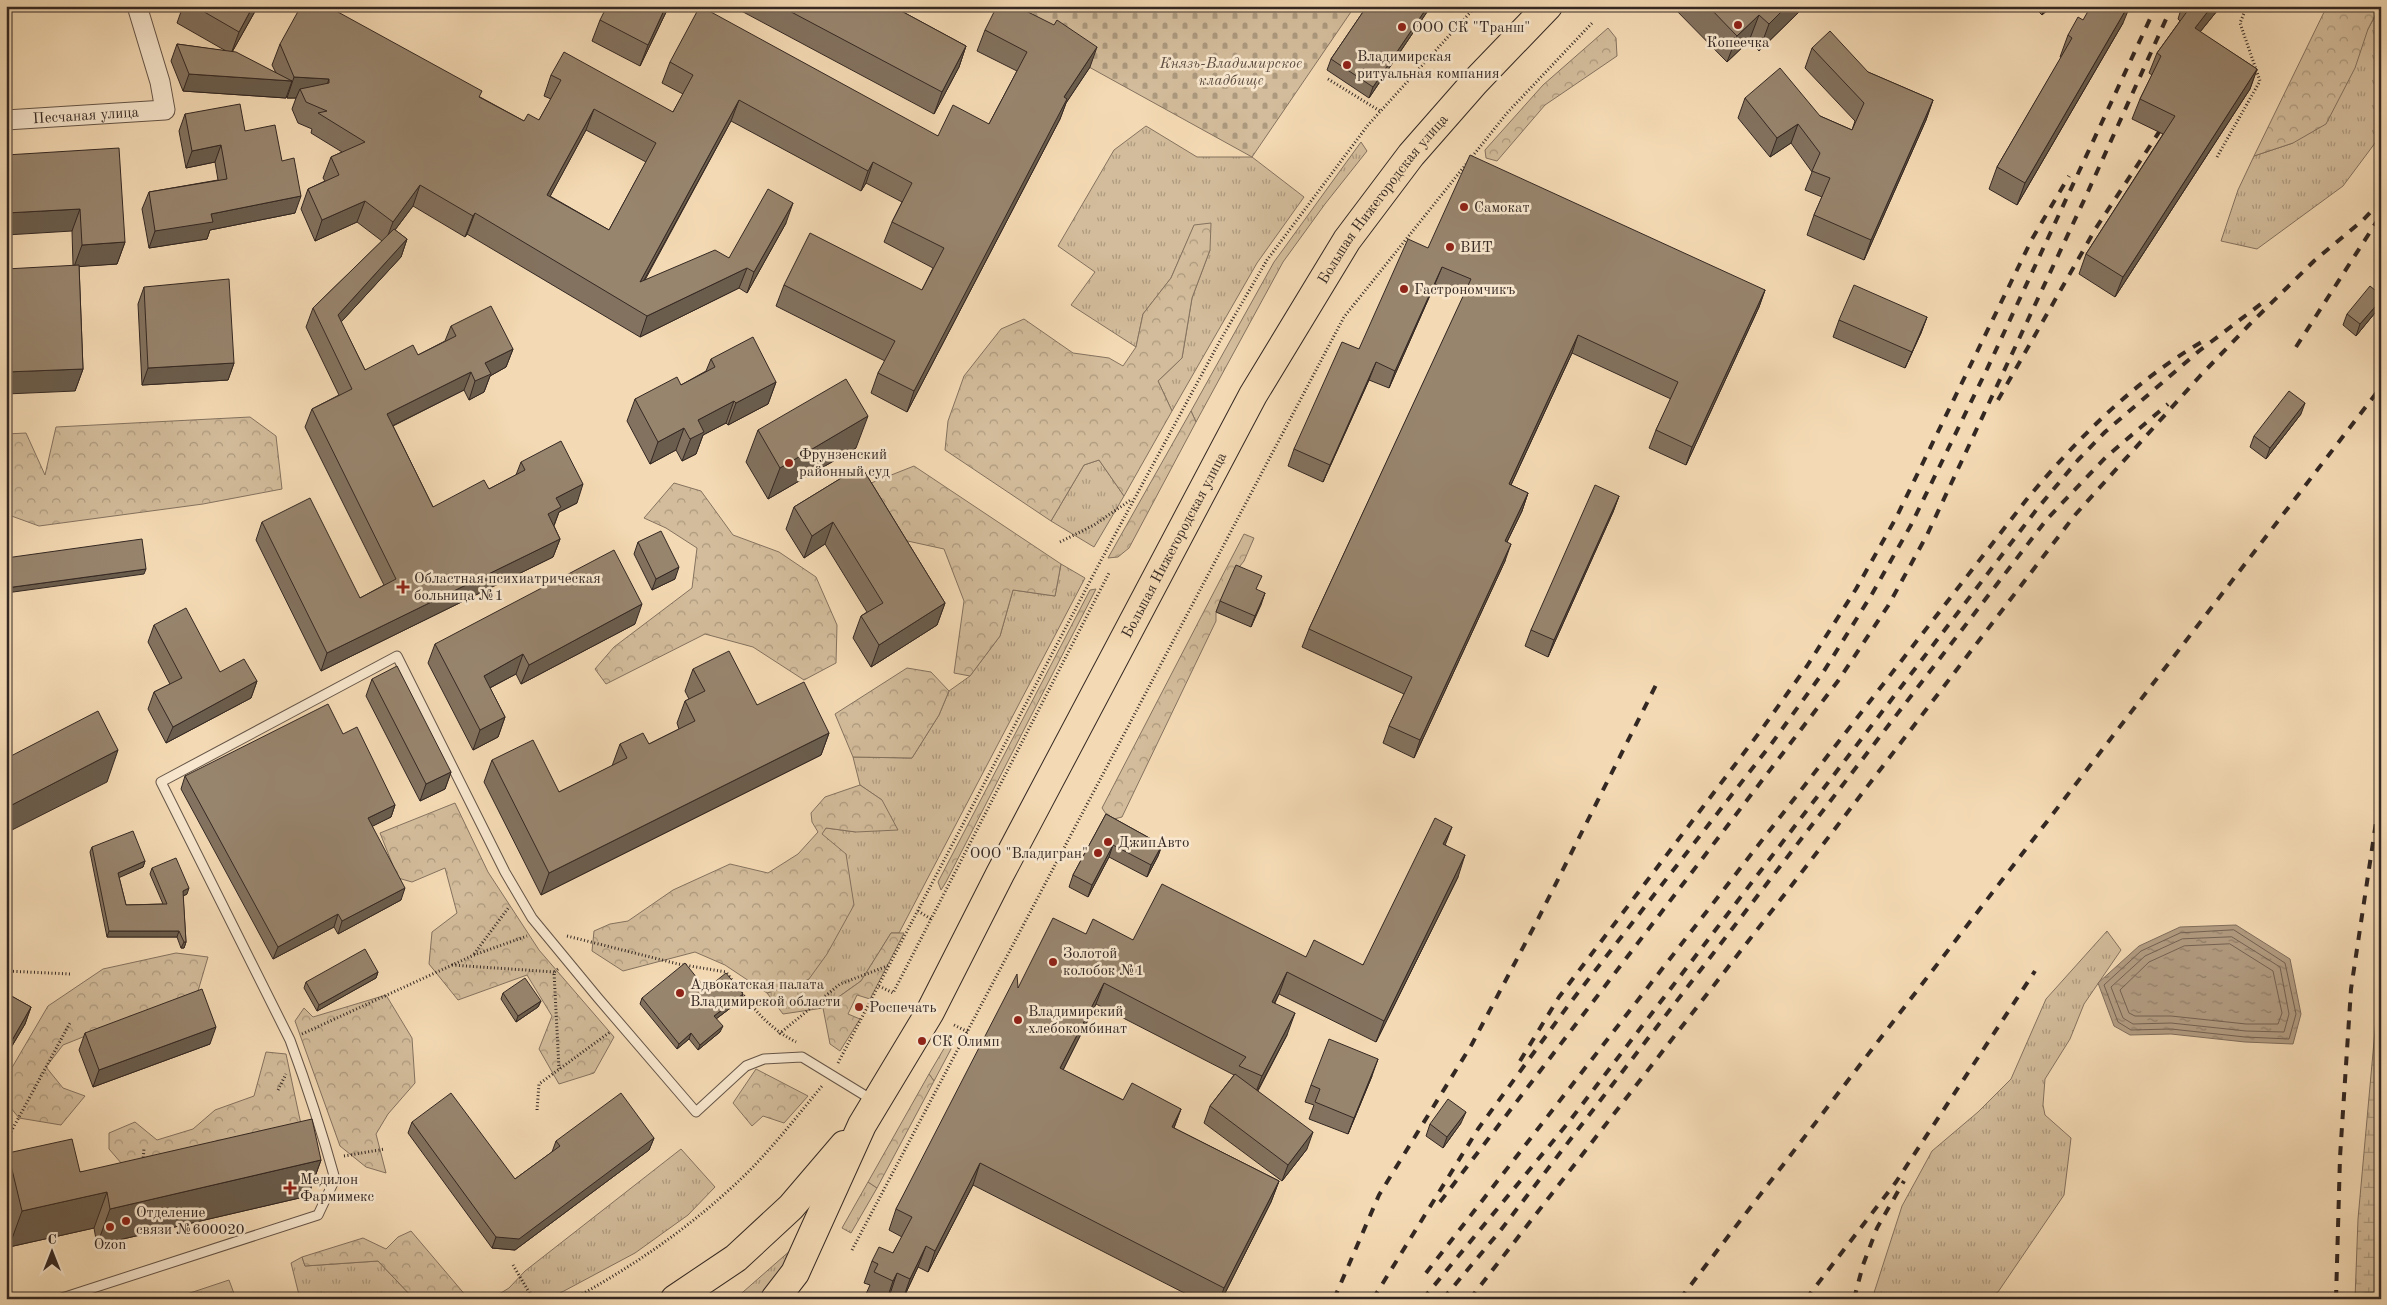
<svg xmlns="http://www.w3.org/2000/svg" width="2387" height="1305" viewBox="0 0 2387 1305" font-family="'Old Standard TT',serif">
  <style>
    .grass { fill: url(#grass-tufts); stroke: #84725f }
    .forest { fill: url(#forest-crowns); stroke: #84725f }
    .wetland { fill: url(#wetland-marsh); stroke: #84725f }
    .cemetery { fill: url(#cemetery-stones); stroke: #84725f }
    .water { fill: url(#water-ripples); stroke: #806e5d }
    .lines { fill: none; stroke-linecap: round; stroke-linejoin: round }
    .shore { stroke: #746253; stroke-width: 1 }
    .lane-casing { stroke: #645447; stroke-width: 11 }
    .street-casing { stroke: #645447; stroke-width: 21 }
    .primary-casing { stroke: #342823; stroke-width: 30 }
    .path { stroke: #342823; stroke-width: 3; stroke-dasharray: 1 2.5; stroke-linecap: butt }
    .lane { stroke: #f8e7ce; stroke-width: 9 }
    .street { stroke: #f8e7ce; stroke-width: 19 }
    .primary { stroke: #f4dab4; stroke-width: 28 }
    .rail { stroke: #342823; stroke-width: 4; stroke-dasharray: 9 9; stroke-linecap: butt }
    .wall { fill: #83725f; stroke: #342823; fill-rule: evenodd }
    .shaded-wall { fill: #6a5d4d; stroke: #342823 }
    .building { fill: #98856e; stroke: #342823; fill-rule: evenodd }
    .poi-dot { fill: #8f2418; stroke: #f8e7ce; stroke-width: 2 }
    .labels { text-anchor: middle; stroke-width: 5; stroke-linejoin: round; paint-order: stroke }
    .poi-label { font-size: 15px; fill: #342823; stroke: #f8e7ce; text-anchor: start }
    .park-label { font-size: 15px; font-style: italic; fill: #5c4d41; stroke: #f8e7ce }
    .street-label { font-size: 15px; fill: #342823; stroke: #f8e7ce }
  </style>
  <defs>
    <pattern id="grass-tufts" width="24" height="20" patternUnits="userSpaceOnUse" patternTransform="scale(1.25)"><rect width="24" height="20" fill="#d3bc9b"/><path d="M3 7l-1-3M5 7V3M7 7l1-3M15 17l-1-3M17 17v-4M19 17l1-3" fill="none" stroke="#ac997e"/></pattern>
    <pattern id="forest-crowns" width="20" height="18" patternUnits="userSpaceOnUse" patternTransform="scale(1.25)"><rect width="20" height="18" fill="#d3bc9b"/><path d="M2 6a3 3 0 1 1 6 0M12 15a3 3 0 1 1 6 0" fill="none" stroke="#ac997e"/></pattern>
    <pattern id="wetland-marsh" width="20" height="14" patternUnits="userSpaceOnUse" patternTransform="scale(1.25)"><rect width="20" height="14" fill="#d3bc9b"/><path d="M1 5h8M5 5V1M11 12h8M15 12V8" fill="none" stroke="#ac997e"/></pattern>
    <pattern id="cemetery-stones" width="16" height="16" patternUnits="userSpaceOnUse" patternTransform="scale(1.25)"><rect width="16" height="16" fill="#d3bc9b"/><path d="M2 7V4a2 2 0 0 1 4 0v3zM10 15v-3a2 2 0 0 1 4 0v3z" fill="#ac997e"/></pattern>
    <pattern id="water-ripples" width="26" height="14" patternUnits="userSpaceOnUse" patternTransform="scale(1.25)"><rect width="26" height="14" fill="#b39d83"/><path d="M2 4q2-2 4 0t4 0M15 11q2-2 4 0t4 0" fill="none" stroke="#92806b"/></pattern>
  </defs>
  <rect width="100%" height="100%" fill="#f4dab4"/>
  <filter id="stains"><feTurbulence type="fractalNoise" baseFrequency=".004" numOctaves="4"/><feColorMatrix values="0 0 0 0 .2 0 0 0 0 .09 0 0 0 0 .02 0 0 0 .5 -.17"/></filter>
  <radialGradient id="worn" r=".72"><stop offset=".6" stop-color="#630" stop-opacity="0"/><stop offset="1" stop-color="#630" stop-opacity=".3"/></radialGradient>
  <path class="grass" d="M2381,6V135L2343,186L2257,249L2221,241L2238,190L2254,156L2293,143L2368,29Z
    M1146,126L1197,157H1252L1304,197L1257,263L1172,411L1158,381L1182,358L1192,298L1210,250L1194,226L1171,278L1143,314L1136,347L1071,305L1095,272L1058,246L1114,150Z
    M1361,142L1367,151L1325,204L1283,262L1196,422L1191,411L1274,262Z
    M1099,460L1124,496L1094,547L1051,521L1084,465Z
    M1061,564L1085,578L899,933H891L861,981L823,1008L783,1014L767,993L809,979L821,834L826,828L856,832L882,800L860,785L853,757L912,758L939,715L949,691L970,676L1000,636L1013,590L1055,596Z
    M2107,931L2121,950L2084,1004L2070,1039L2045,1079L2043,1105L2045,1115L2071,1138L2064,1195L1998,1292L1984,1299H1872L1902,1206L1932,1151L1978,1112L2011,1079L2046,999Z
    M949,1040L951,1049L934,1081L929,1074Z
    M681,1149L715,1187L688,1215L635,1253L549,1299H491L509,1288L525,1271Z
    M868,1182L877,1188L851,1233L842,1228Z
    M792,1249L797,1253L759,1299H735Z
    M302,1257L305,1266L378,1261L414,1299H300L291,1263Z
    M229,1280L236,1299H172Z"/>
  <path class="forest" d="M2327,6H2380L2368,29L2355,68L2326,124L2293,143L2254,156Z
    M1608,28L1616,38L1617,56L1545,105L1497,161L1486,158L1485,150L1543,85Z
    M1211,223L1210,250L1192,298L1182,358L1158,381L1172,411L1124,496L1099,460L1084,465L1051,521L945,450L948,421L964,376L1001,329L1024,319L1073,353L1109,358L1123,366L1136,347L1143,314L1171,278L1194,225Z
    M1191,411L1196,422L1129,548L1118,557L1108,558Z
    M250,417L276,436L282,489L203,504L39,526L6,514V434L26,433L45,475L56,427Z
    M914,466L1061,564L1055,596L1013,590L1000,636L970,676L954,673L964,601L944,549L903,540L866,485Z
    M674,483L701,491L733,535L779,552L816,577L837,625L836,663L804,680L753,647L705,634L606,684L595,669L614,647L692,588L697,548L666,528L644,518Z
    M1244,534L1254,538L1244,561L1232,576L1216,612V621L1122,817L1110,820L1102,808Z
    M1096,589L946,882L941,890L938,882L1090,590Z
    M907,668L931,672L949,691L939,715L912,758L853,757L835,714Z
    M860,785L882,800L898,830L856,832L826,828L822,834L846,854L854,905L827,954L809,979L767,993L725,965L695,952L623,971L592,951L594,931L610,924L628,921L673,890L730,864L768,873L798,854L818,832L812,822L811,813L825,797Z
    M455,803L488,872L539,950L614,1037L594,1073L559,1084L539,1049L552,1016L527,975L458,1000L429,964L432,932L457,913L445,868L412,882L398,878L380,833Z
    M891,933H904L870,999L857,995L848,1014L860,1019L840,1051L830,1044L823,1008L861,981Z
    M176,953L208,957L198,991L63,1045L46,1067L63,1088L85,1096L61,1125L19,1118L6,1102V1070L10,1071L48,1006L103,969Z
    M386,995L412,1038L415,1083L388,1114L376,1134L386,1173L366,1167L340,1146L295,1021L304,1008L313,1017Z
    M266,1052L286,1054L302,1129L122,1164L109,1149V1133L135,1122L157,1140L193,1129L215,1110L254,1096Z
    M756,1069L808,1096L784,1123L763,1116L752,1126L733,1103Z
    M929,1074L934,1081L877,1188L868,1182Z
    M411,1231L467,1297L414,1299L378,1261L305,1266L302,1257L363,1238L386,1249L398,1237Z"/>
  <path class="wetland" d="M2381,964V1299H2355L2358,1219Z"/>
  <path class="cemetery" d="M1005,6H1355L1252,157L1089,67Z"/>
  <path class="water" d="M2236,925L2290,959L2301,1014L2293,1044L2245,1042L2171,1034L2130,1035L2114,1026L2098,983L2139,946L2180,927Z"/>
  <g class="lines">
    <path class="shore" d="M2234,930L2285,963L2296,1014L2289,1039L2245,1037L2171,1029L2131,1030L2118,1022L2104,985L2141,951L2180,933Z
      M2232,937L2280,967L2289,1014L2284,1032L2246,1031L2171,1023L2133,1024L2123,1018L2111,987L2145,956L2182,939Z
      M2230,944L2273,971L2282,1013L2278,1024H2246L2171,1016H2135L2129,1013L2120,990L2149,962L2184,946Z"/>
    <defs>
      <path id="lane" d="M59,1299L318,1215L335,1179C322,1132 307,1086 290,1040L161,782L397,656L505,872L532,918L598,998L696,1112L746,1066L764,1059L802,1057L874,1101"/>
      <g id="street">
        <path id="s1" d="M6,120L165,110L160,82L137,6"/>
      </g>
      <g id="primary">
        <path d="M675,1299L736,1258L791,1207L844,1145"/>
        <path id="s2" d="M775,1299L795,1273L862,1125L930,1012L1000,874L1253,395L1347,240L1411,155L1475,82L1548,6"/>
      </g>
    </defs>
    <use href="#lane" class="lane-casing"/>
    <use href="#street" class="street-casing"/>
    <use href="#primary" class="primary-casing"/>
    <path class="path" d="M1328,79L1380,111
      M2217,157L2260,81L2240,23L2247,6
      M1060,542L1094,525L1132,499
      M918,911L931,919
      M567,936L678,964L726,972C747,1000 764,1026 796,1042
      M474,954L509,907
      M452,965L554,972
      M558,969L554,972L559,1069
      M6,971L70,974
      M879,986L893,993L1109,573
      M954,1025L968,1032
      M302,1034L474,955L527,936
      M779,1034L840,984L890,965
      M838,1063L1098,566L1221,339L1267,260L1368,125L1476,6
      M278,1090L286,1074
      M537,1110L539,1084L610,1032
      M6,1141L71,1021
      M344,1156L385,1149
      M143,1161L144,1148
      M852,1250L1344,317L1507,113L1593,22
      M513,1265L533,1299
      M573,1299C636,1265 696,1223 747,1173C774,1146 798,1115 822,1086"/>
    <use href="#lane" class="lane"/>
    <use href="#street" class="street"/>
    <use href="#primary" class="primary"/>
    <path class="rail" d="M2296,347L2381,215
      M1998,400L2096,228L2167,120
      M1520,1061L1559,997L1759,733L1807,666L1856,589L1896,518L2032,239L2069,176
      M1440,1202L1838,681L1888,606L1927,535L2086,196L2172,6
      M1426,1273L2027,499C2079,437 2134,381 2205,340
      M1334,1299L1379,1195L1472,1044L1537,921L1657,683
      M1373,1299L1478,1129L1570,1003L1772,743L1824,671L1872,594L1911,525L1988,367L2156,6
      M1423,1299L1568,1123L2037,509L2078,460L2105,432L2199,351L2266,300
      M1443,1299L1500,1231L2047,519L2106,457L2168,404
      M1470,1299L1795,881L2075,515L2200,376L2249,325L2314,261L2363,220L2381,201
      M1680,1299L2381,387
      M1806,1299L1896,1182L2035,971
      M1854,1299L1863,1265L1877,1228L1904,1181
      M2336,1299L2340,1157L2351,989L2381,789"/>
  </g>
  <path class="wall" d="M183,6H258L232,52L276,73L272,65L280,44L480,97L524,121L539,120L551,99L544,96L551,75L673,112L683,94L662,83L670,62L938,136L989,124L1017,71L977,51L985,30L1090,67L1066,103L1060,119L907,412L871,393L878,373L885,361L776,306L784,285L922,290L933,268L884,242L892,222L902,202L866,183L861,191L731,121L645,280L729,258L786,223L747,293L739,288L640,337L467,234L465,237L413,206L395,230L407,239L401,257L341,322L365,370L418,355L445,341L451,326L513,349L506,367L490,376L484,392L469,400L464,390L393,426L433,507L489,489L516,475L521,462L577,503L559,512L554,526L560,539L553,557L321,671L256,540L262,522L360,598L384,585L305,427L312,409L339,395L306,327L313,308L382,241L357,222L315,241L301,209L308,189L325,181L323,178L331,157L342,152L311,133L312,129L298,123L292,109L296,98H287L286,96V98L183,91L171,61L177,44L226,51L177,23ZM586,130L646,162L609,230L550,196Z
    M669,6L640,66L592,41L600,20Z
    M732,6H892L966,46L959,67L934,114Z
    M1367,6H1431L1369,98L1327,70L1331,59Z
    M1672,6H1803V8L1759,51L1749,41L1727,62Z
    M2033,6H2052L2042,15Z
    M2182,6H2221L2200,32L2257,69L2250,89L2115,297L2079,274L2086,254L2163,134L2132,119L2140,99L2152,75L2149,73L2157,53L2180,21L2178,19Z
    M2083,20L2123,23L2017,205L1989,189L1997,167L2061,58L2060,57L2068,35Z
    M1812,48L1933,100L1926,120L1864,260L1807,235L1814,215L1822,197L1805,190L1812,172L1791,143L1770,157L1738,118L1745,98L1820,116L1852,130L1855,121L1805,68Z
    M185,114L245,131L282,161L295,213L210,230L207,239L149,248L142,209L149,192L218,180L215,162L186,168L179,131Z
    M6,155L125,242L117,264L79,266L83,369L75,391L73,265L72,231Z
    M1428,248L1765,290L1759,307L1686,465L1649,448L1656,430L1671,399L1572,353L1511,485L1528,493L1522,511L1507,542L1505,561L1414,758L1383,743L1389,726L1404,694L1302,647L1309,629L1464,296L1435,284L1389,388L1369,380L1323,482L1288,466L1294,449L1359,349Z
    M144,287L234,363L228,380L142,385L138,304Z
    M2381,300V303L2379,308L2356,336L2343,325L2347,314Z
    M1927,317L1921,333L1905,368L1833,337L1839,320Z
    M711,359L776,382L768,404L728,425L726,423L703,435L696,454L682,461L676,450L650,464L627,421L635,399L681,385L706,371Z
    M2301,414L2266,459L2250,447L2254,436Z
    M758,430L856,448L768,499L746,462Z
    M861,466L945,603L937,625L871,667L853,638L861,616L867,612L825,544L804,558L786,529L794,507Z
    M1619,496L1613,512L1548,657L1525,646L1531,630Z
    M638,542L675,579L652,590L634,554Z
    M1265,593L1251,627L1216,612L1220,601Z
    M635,624L521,684L516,674L490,688L505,717L498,737L473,750L428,663L435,644Z
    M154,625L220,672L257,681L251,698L166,743L148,709L154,692L170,684L148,642Z
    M693,669L757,705L829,733L821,755L541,895L484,782L492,760L559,792L612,766L620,744H649L679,729L677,723L685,701L689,699L685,691Z
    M372,679L451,772L445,789L420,801L366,696Z
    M343,734L395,805L391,817L372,826L401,900L338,934L334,927L273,959L181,789L185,776Z
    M1106,814L1162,845L1158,856L1147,877L1109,857L1088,897L1069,887L1073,875Z
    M1446,845L1458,877L1376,1042L1279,994L1275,1003L1287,1035L1258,1091L1307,1149L1282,1181L1204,1123L1210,1106L1234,1075L1096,1004L1063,1070L1123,1100L1181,1109L1174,1128L1279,1181L1271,1202L1222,1299H1196L973,1185L928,1272L918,1267L903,1299H899L890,1294L888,1299H877L866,1294L870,1285L864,1283L872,1261L893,1253L902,1237L889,1230L896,1209L1018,988L1086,934L1133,940L1306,957L1363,965Z
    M92,847L145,861L143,867L119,877L126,905L163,904L150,874L152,868L187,894L183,896L186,942L184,948H181L177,937H107L90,852Z
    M378,972L376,978L317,1011L304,988L306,982Z
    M706,989L743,994L741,1000L716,1019L720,1032L698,1050L689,1039L677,1049L640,1004L642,998Z
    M6,993L31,1007L25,1024L6,1056Z
    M503,993L541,1001L538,1007L516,1022L501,999Z
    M85,1033L210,1044L93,1087L79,1050Z
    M1372,1076L1348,1134L1309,1119L1314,1105L1305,1102L1311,1085Z
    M412,1122L515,1179L552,1152L556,1141L654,1138L649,1150L515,1250L492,1248L408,1133Z
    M1461,1123L1443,1148L1426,1136L1430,1124Z
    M8,1153L80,1172L321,1160L308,1196L97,1245L94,1228L9,1247L6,1236V1159Z"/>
  <path class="shaded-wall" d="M253,6H258L231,54L239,32Z
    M666,6H669L640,66L648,45Z
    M1428,6H1431L1369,98L1373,87Z
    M1787,6H1803V8L1759,51L1769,24Z
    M2045,6H2052L2042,15Z
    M2128,6H2130L2123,23L2017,205L2025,183Z
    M2212,6H2221L2187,48L2195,28Z
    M1759,15L1749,41L1727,62L1737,36Z
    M966,46L959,67L934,114L942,92Z
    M1097,47L1090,67L1066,103L1060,119L907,412L914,391L1064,97Z
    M2257,69L2250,89L2115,297L2123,277Z
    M189,74L292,81L286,98L183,91Z
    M294,77L329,79L322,100L300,89L296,98H287Z
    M739,100L731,121L632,302L640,282Z
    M1933,100L1926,120L1864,260L1871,240Z
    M594,109L586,130L540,215L547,195Z
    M1798,124L1791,143L1770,157L1777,138Z
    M221,145L215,162L186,168L192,151Z
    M873,162L866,183L861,191L868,171Z
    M420,185L413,206L385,243L393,222Z
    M301,196L295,213L210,230L207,239L149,248L155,231L211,214Z
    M365,201L357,222L315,241L322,220Z
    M793,203L786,223L747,293L754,272Z
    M80,209L72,231L6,235V213Z
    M475,213L467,234L465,237L473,216Z
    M407,239L401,257L331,333L338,315Z
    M125,242L117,264L74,267L82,245Z
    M1442,267L1435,284L1389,388L1395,371Z
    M747,268L739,288L640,337L647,316Z
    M1765,290L1759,307L1686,465L1692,447Z
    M2381,300V303L2379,308L2356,336L2360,324Z
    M1927,317L1921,333L1905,368L1912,352Z
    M1578,335L1572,353L1503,502L1509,484Z
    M513,349L506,367L490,376L484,392L469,400L475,381L485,363Z
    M1376,362L1369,380L1323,482L1330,465Z
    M234,363L228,380L142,385L148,368Z
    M83,369L75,391L6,394V372Z
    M471,372L464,390L380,432L387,414Z
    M776,382L768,404L728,425L736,403Z
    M734,401L726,423L703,435L696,454L682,461L698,420Z
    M2305,403L2301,414L2266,459L2270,448Z
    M868,416L856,448L768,499L780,468Z
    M684,428L676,450L650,464L658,442Z
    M583,484L577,503L559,512L554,525L541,532L548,514L556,498Z
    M1528,493L1522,511L1499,558L1505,541Z
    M1619,496L1613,512L1548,657L1554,640Z
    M833,522L825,544L804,558L812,536Z
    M560,539L553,557L321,671L327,653Z
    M1511,544L1505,561L1414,758L1420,740Z
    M679,567L675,579L652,590L656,579Z
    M146,569L144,574L6,593V588Z
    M1265,593L1261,605L1251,627L1255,616Z
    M945,603L937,625L871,667L879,645Z
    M642,604L635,624L521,684L529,665Z
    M523,654L516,674L476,695L484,676Z
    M257,681L251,698L166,743L173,727Z
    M505,717L498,737L473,750L480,730Z
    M829,733L821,755L541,895L549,873Z
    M118,750L107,782L6,833V808Z
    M451,772L445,789L420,801L426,784Z
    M395,805L391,817L363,831L368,818Z
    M1452,827L1444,848L1443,844Z
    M1113,845L1109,857L1088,897L1092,885Z
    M1162,845L1158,856L1147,877L1151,865Z
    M1465,855L1458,877L1376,1042L1384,1021Z
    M145,861L143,867L116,879L118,873Z
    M189,888L187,894L181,897L183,891Z
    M405,888L401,900L338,934L342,921Z
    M338,914L334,927L273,959L278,947Z
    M109,931H179L177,937H107Z
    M184,942H186L184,948H181Z
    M378,972L376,978L317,1011L319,1005Z
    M1287,972L1279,994L1264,1023L1272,1002Z
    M1104,983L1096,1004L1053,1090L1060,1068Z
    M743,994L741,1000L712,1022L714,1016Z
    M541,1001L538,1007L516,1022L518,1016Z
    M31,1007L25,1024L6,1056L11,1042Z
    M1295,1013L1287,1035L1254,1097L1262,1076Z
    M723,1026L720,1032L698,1050L700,1045Z
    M216,1027L210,1044L93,1087L99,1070Z
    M691,1033L689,1039L677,1049L679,1044Z
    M1378,1059L1372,1076L1348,1134L1354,1118Z
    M1181,1109L1173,1130L1172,1127Z
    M1466,1112L1461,1123L1443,1148L1447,1137Z
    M1313,1132L1307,1149L1282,1181L1288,1165Z
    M654,1138L649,1150L515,1250L492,1248L496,1237Z
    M321,1160L308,1196L97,1245L110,1209Z
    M980,1163L973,1185L928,1272L935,1251Z
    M1279,1181L1271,1202L1222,1299H1220L1224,1288Z
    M107,1192L94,1228L9,1247L22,1211Z
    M926,1246L918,1267L903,1299L910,1279Z
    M897,1273L890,1294L887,1299L893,1281Z"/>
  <path class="building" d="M194,6H253L239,32Z
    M301,6H327L482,91L479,97L524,121L528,114L539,120L561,80L551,75L564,52L673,112L693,75L670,62L700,6L938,136L953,105L989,124L1027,52L985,30L997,6H1016L1054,25L1057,20L1097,47L1064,97L1067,99L914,391L878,373L895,341L784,285L810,233L922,290L944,248L892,222L912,183L873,162L868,171L739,100L640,282L715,250L729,258L768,189L793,203L754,272L747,268L647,316L475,213L473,216L420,185L393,222L365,201L322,220L308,189L339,175L331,157L365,142L318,113L327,111L306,102L300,89L329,83V79L294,77L280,44ZM594,109L656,143L609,230L547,195Z
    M607,6H666L648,45L600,20Z
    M780,6H892L966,46L942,92Z
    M1367,6H1428L1373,87L1331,59Z
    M1708,6H1787L1769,24L1759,15L1737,36Z
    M2091,6H2128L2025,183L1997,167L2072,38L2068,35L2078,17L2083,20Z
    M2191,6H2212L2195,28L2257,69L2123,277L2086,254L2175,116L2140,99L2161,56L2157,53Z
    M1830,31L1868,72L1933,100L1871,240L1814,215L1830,178L1812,171L1820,153L1798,124L1777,138L1745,98L1780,68L1820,116L1852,130L1864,103L1812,48Z
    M177,44L236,52L292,81L189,74Z
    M240,104L245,131L275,125L282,161L294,158L301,196L211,214L213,222L155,231L149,192L227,179L221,145L192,151L185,114Z
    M119,148L125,242L82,245L80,209L6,213V155Z
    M1470,155L1765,290L1692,447L1656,430L1678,382L1578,335L1509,484L1528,493L1505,541L1511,544L1420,740L1389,726L1412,677L1309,629L1471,279L1442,267L1395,371L1376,362L1330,465L1294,449L1342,342L1359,349L1408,239L1428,248Z
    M394,229L407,239L338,315L365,370L413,345L418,355L456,336L451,326L491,306L513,349L485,363L491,374L475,381L471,372L387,414L433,507L484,480L489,489L525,470L521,462L561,441L583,484L556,498L561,507L548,514L560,539L327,653L262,522L310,498L360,598L396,579L312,409L352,389L313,308Z
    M79,265L83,369L6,372V269Z
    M229,279L234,363L148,368L144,287Z
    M1854,285L1927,317L1912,352L1839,320Z
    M2370,286L2381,295V300L2360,324L2347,314Z
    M753,337L776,382L736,403L734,401L698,420L704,432L690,439L684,428L658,442L635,399L677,377L681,385L715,367L711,359Z
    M846,379L868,416L780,468L758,430Z
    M2289,391L2305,403L2270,448L2254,436Z
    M861,466L945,603L879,645L861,616L883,603L833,522L812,536L794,507Z
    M1595,485L1619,496L1554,640L1531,630Z
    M661,531L679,567L656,579L638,542Z
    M142,539L146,569L6,588V558Z
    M614,550L642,604L529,665L523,654L484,676L505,717L480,730L435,644Z
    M1236,565L1262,576L1256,589L1265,593L1255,616L1220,601Z
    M186,608L220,672L244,659L257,681L173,727L154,692L182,678L154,625Z
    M729,651L757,705L804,682L829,733L549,873L492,760L533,740L559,792L627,758L620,744L643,733L649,744L695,721L685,701L705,691L693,669Z
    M397,666L451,772L426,784L372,679Z
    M328,704L343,734L357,727L395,805L368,818L405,888L342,921L338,914L278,947L185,776Z
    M98,711L118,750L6,808V752L9,757Z
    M1106,814L1162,845L1151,865L1113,845L1092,885L1073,875Z
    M1435,818L1452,827L1443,844L1465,855L1384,1021L1287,972L1272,1002L1295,1013L1262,1076L1239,1066L1246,1057L1104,983L1060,1068L1123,1100L1132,1083L1181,1109L1172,1127L1279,1181L1224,1288L980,1163L935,1251L926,1246L910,1279L897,1273L893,1281L874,1272L878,1264L872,1261L879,1247L893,1253L912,1217L896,1209L1017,974L1018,988L1053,918L1086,934L1093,919L1133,940L1162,884L1306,957L1314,940L1363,965Z
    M133,831L145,861L118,873L126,905L167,904L152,868L176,858L189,888L183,891L186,942H184L179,931H109L92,847Z
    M365,949L378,972L319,1005L306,982Z
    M685,963L706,989L726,973L743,994L714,1016L723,1026L700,1045L691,1033L679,1044L642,998Z
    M525,978L541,1001L518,1016L503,993Z
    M202,989L216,1027L99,1070L85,1033Z
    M6,993L31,1007L11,1042L6,1039Z
    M1329,1039L1378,1059L1354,1118L1315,1102L1320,1089L1311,1085Z
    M1235,1074L1313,1132L1288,1165L1210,1106Z
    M451,1093L515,1179L560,1146L556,1141L621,1093L654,1138L519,1239L496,1237L412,1122Z
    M1448,1099L1466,1112L1447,1137L1430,1124Z
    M312,1119L321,1160L110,1209L107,1192L22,1211L8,1153L72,1139L80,1172Z
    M957,1295L964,1299H955Z"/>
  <g class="poi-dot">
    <circle cx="1738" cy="25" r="5"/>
    <circle cx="1402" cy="27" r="5"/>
    <circle cx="1347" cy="65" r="5"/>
    <circle cx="1464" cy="207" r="5"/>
    <circle cx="1450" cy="247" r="5"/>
    <circle cx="1404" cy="289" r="5"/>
    <circle cx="789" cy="463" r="5"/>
    <path d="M400.5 579.5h5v5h5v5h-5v5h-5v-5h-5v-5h5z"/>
    <circle cx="1108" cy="842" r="5"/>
    <circle cx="1098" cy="853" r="5"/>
    <circle cx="1053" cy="962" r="5"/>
    <circle cx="680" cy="993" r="5"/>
    <circle cx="859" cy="1007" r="5"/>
    <circle cx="1018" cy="1020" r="5"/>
    <circle cx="922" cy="1041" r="5"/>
    <path d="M287.5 1180.5h5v5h5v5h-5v5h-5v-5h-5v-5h5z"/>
    <circle cx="126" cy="1221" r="5"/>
    <circle cx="110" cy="1227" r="5"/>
  </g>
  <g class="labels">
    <g class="poi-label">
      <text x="1412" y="32">ООО СК "Транш"</text>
      <text x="1738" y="47" text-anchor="middle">Копеечка</text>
      <text x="1357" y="61">Владимирская<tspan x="1357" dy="17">ритуальная компания</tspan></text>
      <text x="1474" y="212">Самокат</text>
      <text x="1460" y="252">ВИТ</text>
      <text x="1414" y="294">Гастрономчикъ</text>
      <text x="799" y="459">Фрунзенский<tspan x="799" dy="17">районный суд</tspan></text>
      <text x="414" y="583">Областная психиатрическая<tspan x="414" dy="17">больница №1</tspan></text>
      <text x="1118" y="847">ДжипАвто</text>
      <text x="1088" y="858" text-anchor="end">ООО "Владигран"</text>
      <text x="1063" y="958">Золотой<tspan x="1063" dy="17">колобок №1</tspan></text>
      <text x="690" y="989">Адвокатская палата<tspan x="690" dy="17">Владимирской области</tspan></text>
      <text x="869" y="1012">Роспечать</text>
      <text x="1028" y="1016">Владимирский<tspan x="1028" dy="17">хлебокомбинат</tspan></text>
      <text x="932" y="1046">СК Олимп</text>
      <text x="300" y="1184">Медилон<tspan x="300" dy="17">Фармимекс</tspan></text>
      <text x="136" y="1217">Отделение<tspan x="136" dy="17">связи №600020</tspan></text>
      <text x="110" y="1249" text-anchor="middle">Ozon</text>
    </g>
    <g class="park-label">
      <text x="1231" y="68">Князь-Владимирское<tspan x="1231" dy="17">кладбище</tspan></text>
    </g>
    <g class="street-label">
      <text dy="5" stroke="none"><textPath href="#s1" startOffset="80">Песчаная улица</textPath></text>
      <text dy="5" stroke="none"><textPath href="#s2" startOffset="1259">Большая Нижегородская улица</textPath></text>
      <text dy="5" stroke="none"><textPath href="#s2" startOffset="854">Большая Нижегородская улица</textPath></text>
    </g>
  </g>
  <rect width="2387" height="1305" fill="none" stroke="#f4dab4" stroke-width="25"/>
  <rect x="8" y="8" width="2372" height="1290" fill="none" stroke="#342823" stroke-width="2.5"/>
  <rect x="12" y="12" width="2362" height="1280" fill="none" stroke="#342823"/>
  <g transform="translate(52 1252)" stroke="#f8e7ce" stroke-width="4" paint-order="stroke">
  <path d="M0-4L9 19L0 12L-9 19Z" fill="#342823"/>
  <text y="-8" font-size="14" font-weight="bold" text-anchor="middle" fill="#342823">С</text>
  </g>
  <rect width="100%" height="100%" filter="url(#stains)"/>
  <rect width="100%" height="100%" fill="url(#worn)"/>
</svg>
